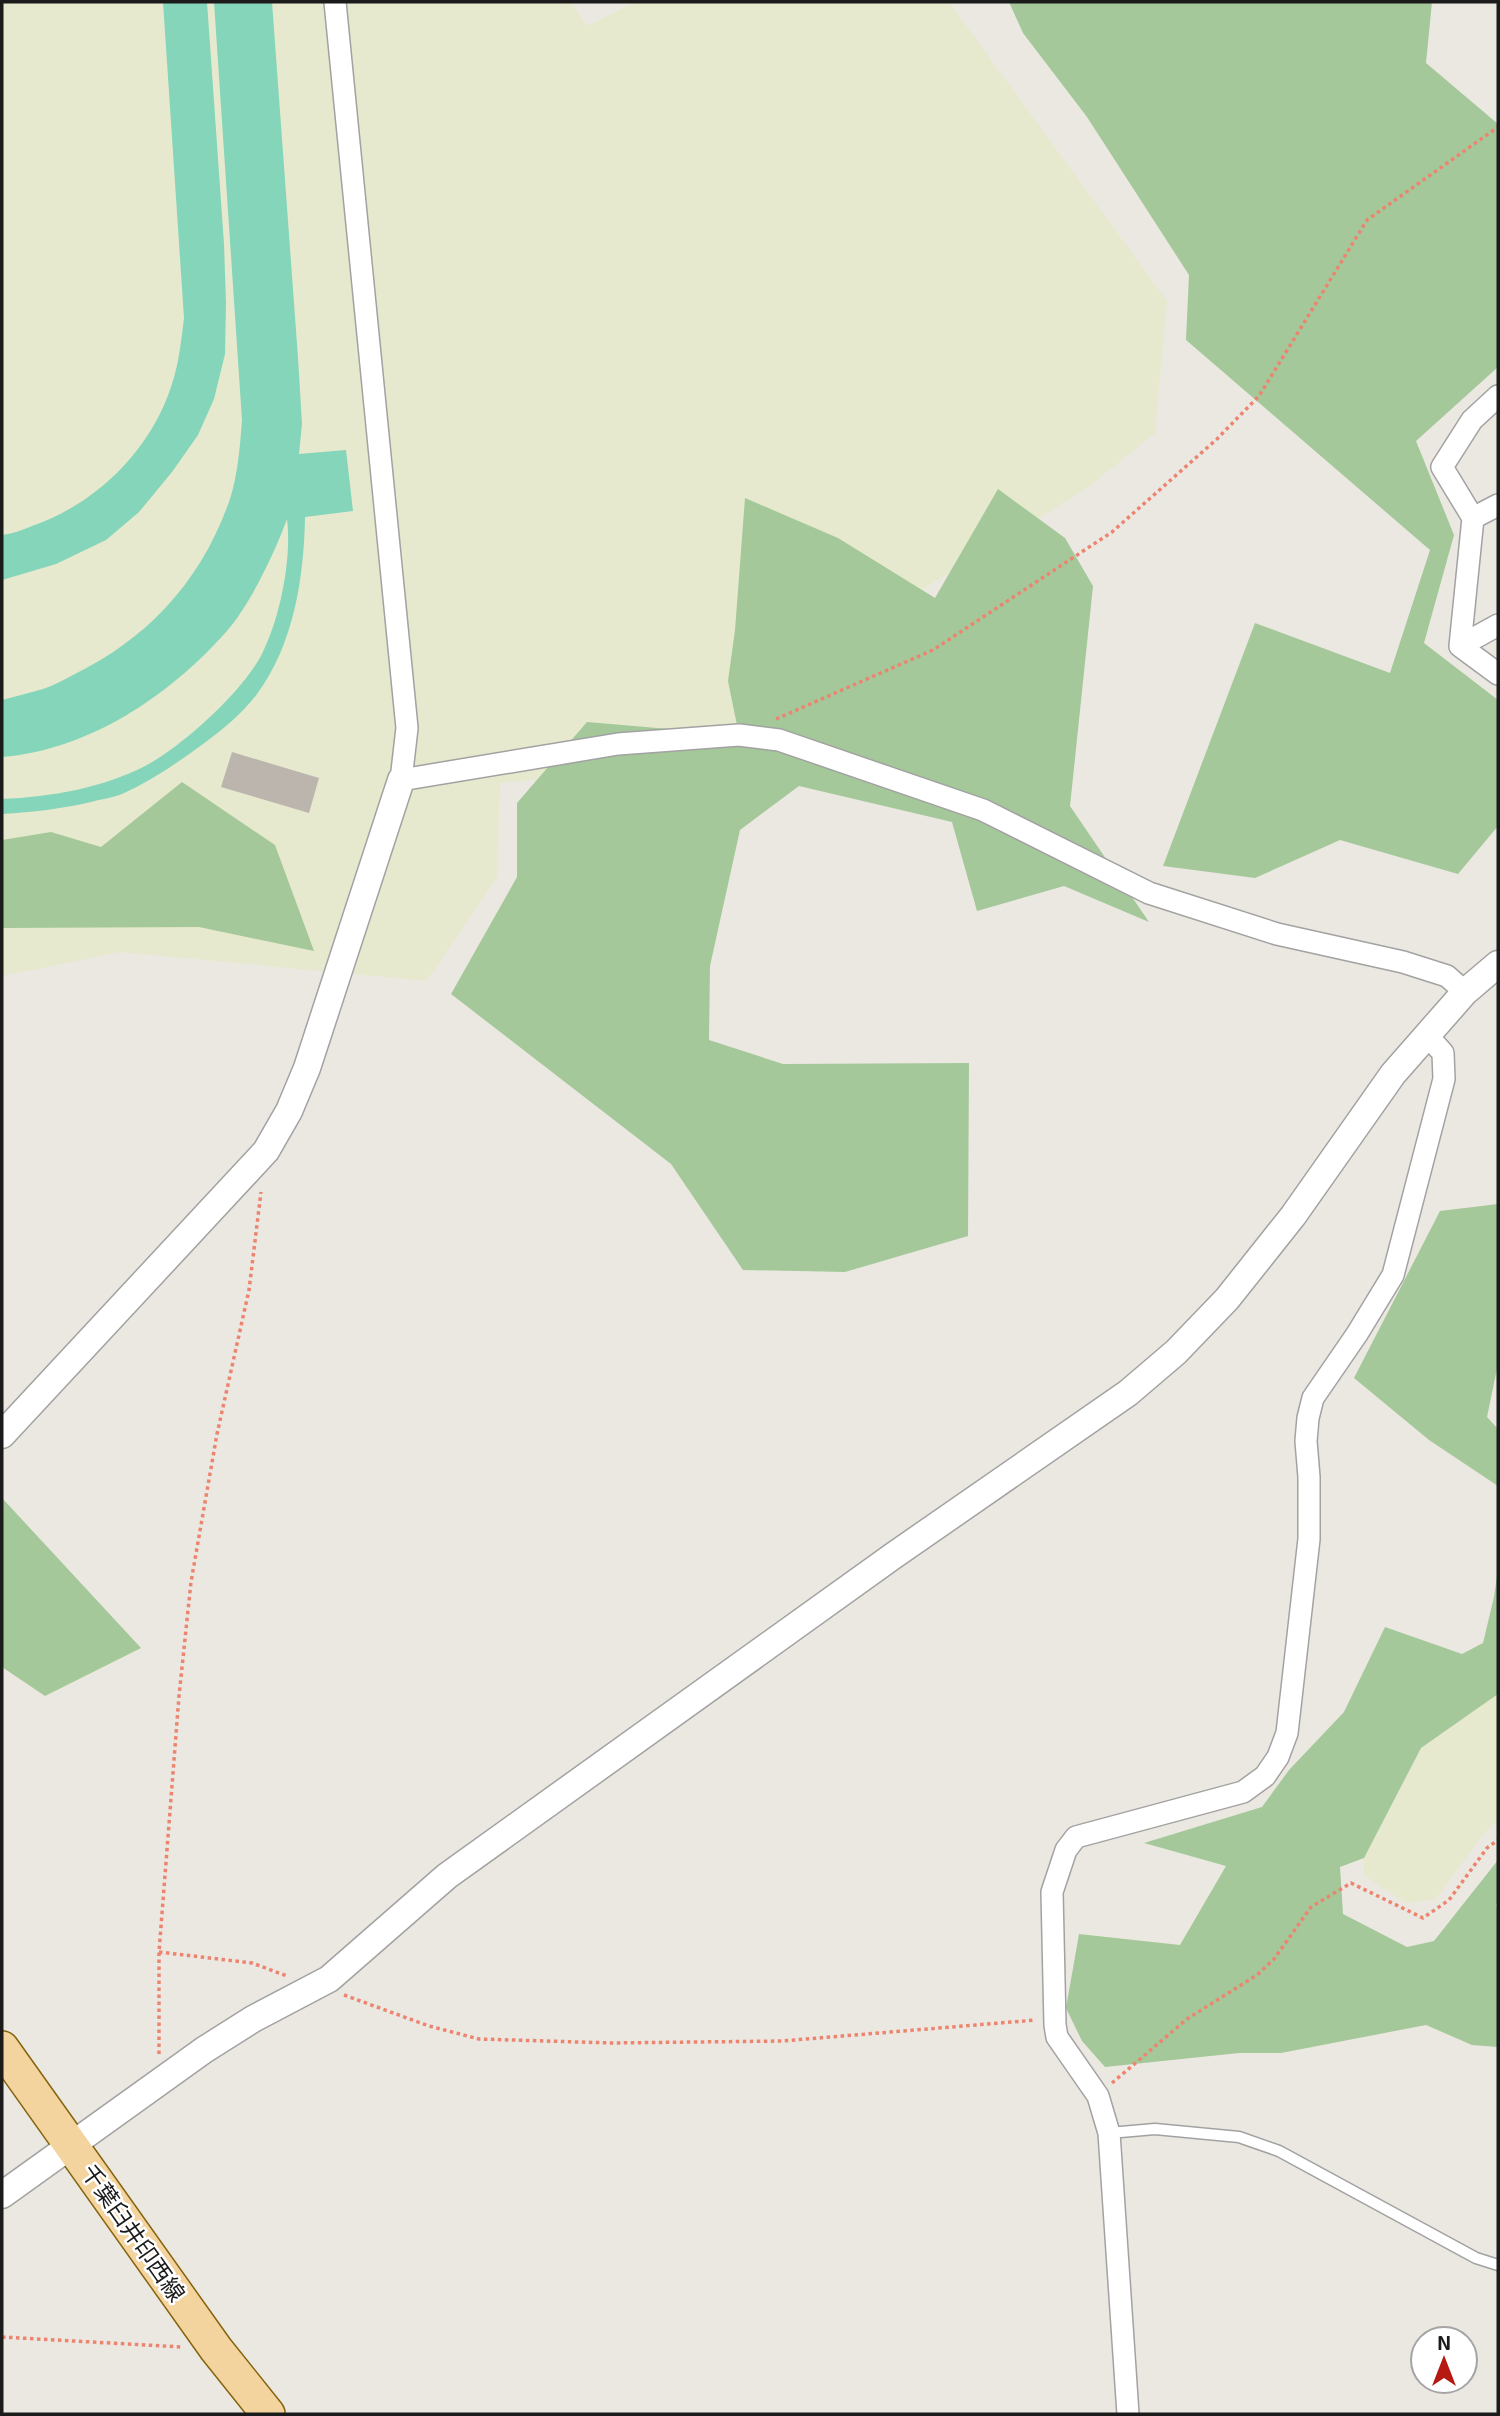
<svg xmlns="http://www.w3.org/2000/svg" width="1500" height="2416" viewBox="0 0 1500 2416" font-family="'Exo 2','Noto Sans JP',sans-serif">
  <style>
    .farmland { fill: #e6e9cd }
    .forest { fill: #a4c899 }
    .pitch { fill: #84d5ba }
    .building { fill: #bbb5ae }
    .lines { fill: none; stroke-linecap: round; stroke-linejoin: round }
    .service-casing { stroke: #a2a2a2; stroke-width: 13 }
    .minor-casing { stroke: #a2a2a2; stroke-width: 24 }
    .tertiary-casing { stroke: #a2a2a2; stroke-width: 29 }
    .primary-casing { stroke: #85630c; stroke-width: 36 }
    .path { stroke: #ed8470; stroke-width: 3.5; stroke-dasharray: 3.5 3.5; stroke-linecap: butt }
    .service { stroke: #fff; stroke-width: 10 }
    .minor { stroke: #fff; stroke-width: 21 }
    .tertiary { stroke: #fff; stroke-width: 26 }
    .primary { stroke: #f3d39e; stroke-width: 33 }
    .labels { text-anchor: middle; stroke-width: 5; stroke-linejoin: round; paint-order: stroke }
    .street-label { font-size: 23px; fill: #1b1b1b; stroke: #fff }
  </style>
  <rect width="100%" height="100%" fill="#ebe8e1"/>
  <path class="farmland" d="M2,2H571L587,26L635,2H949L1167,301L1155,433L1087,488L758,691L735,760L500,783L497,877L427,981L120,952L2,976Z
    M1498,1694V1821L1484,1833L1436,1899L1406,1903L1364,1875V1858L1421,1748Z"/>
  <path class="forest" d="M1009,2H1432L1426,63L1498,124V367L1416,441L1454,535L1424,643L1498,700V826L1458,874L1340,840L1255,878L1163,866L1255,623L1390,673L1430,550L1186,340L1189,275L1087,117L1023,33Z
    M998,489L1065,538L1093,586L1070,806L1149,922L1064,886L977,911L952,822L799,786L740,830L710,966L709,1040L783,1064L969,1063L968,1236L845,1272L743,1270L671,1164L451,994L517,877V803L587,722L739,735L728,681L735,630L745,498L838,538L935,598Z
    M182,782L275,845L314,951L199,927L2,928V840L51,832L101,847Z
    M1498,1204V1364L1487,1417L1498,1429V1486L1429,1440L1354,1378L1440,1211Z
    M2,1498L141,1648L45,1696L2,1667Z
    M1498,1569V1694L1421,1748L1364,1858L1340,1867L1343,1914L1407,1947L1434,1941L1498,1860V1903L1496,1905L1498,1910V2047L1472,2045L1426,2025L1281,2053H1239L1105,2067L1082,2041L1066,2008L1079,1934L1180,1945L1226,1866L1144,1843L1262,1807L1289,1770L1344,1712L1385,1627L1462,1654L1483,1643L1494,1597Z"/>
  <path class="pitch" d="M163,2H207L224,244L226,303L225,354L214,399L198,435L172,472L139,512L106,540L56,564L2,580V535C12,534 22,530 32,526C96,504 150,451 171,387C179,364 181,342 184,318Z
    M214,2H272L298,358L302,424L299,454L346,450L353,511L305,517C304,577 294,644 257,694C243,713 222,730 203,744C177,763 151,781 122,794C112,798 101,799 91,802C61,809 33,812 2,814V799C51,797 103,788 147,765C184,745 243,691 262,654C280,618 292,559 287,519C275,552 250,605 226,632C169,696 89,750 2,757V700C16,696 30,693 43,689C53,686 63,680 73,675C149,638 202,580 230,499C238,474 240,446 242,420Z"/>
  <path class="building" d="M232,752L319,778L309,813L221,787Z"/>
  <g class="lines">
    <defs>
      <path id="service" d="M1109,2133L1155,2129L1239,2137L1279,2151L1476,2258L1498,2265"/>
      <path id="minor" d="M335,2L407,728L401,780L618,744L739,735L779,740L983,810L1149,893L1277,934L1403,962L1447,976L1465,992
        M1498,396L1472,420L1442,467L1473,518L1460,646L1498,674
        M1473,518L1498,505
        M1460,646L1498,625
        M1128,2414L1109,2133L1098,2096L1057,2037L1055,2025L1052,1892L1066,1850L1076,1837L1243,1792L1265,1776L1278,1757L1287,1733L1309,1539V1477L1306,1441L1308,1418L1313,1398L1357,1334L1393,1275L1444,1079L1443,1053L1426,1034"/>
      <path id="tertiary" d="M2,1435L266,1151L289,1111L307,1068L401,780
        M2,2195L204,2050L253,2019L329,1979L447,1876L893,1556L1128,1393L1176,1352L1227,1299L1293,1216L1393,1074L1465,992L1498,964"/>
      <path id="primary" d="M2,2048L216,2349L268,2414"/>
    </defs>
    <use href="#service" class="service-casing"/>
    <use href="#minor" class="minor-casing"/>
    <use href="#tertiary" class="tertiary-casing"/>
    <use href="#primary" class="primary-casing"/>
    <path class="path" d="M776,719L933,650L1112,532L1217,439L1259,396L1367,220L1498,127
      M159,1952L252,1963L287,1976
      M344,1995L429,2026L479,2039L612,2043L782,2041L1036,2020
      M159,2054V1952L179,1696L191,1582L217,1434L249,1290L261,1192
      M1112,2083L1187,2019L1257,1975L1274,1959L1311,1907L1351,1883L1423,1918L1449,1900L1487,1848L1498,1840
      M2,2337L182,2347"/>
    <use href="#service" class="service"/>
    <use href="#minor" class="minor"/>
    <use href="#tertiary" class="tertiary"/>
    <use href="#primary" class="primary"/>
  </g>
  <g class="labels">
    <g class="street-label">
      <text transform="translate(133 2233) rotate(55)" y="8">千葉臼井印西線</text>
    </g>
  </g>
  <rect width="1500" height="2416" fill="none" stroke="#1b1b1b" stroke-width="7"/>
  <g transform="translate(1444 2360)"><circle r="33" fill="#ffffff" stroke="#a4a4a4" stroke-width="2"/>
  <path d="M0-5L12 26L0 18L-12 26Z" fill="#b51911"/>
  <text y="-10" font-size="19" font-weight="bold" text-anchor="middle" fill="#1b1b1b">N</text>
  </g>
</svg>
